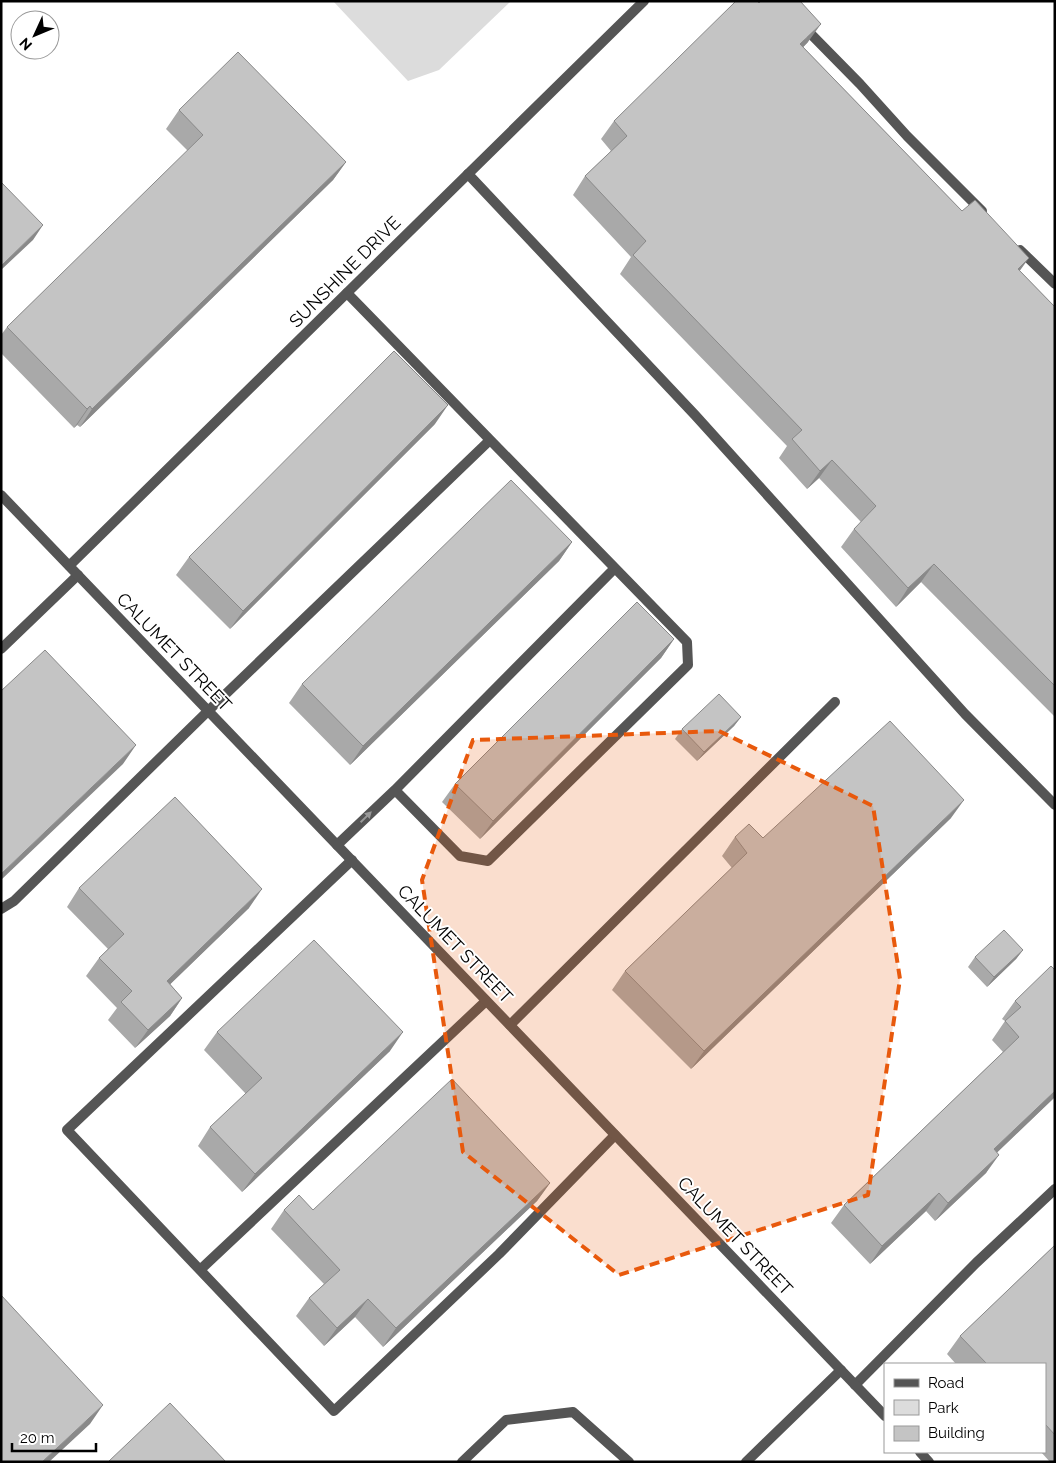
<svg xmlns="http://www.w3.org/2000/svg" width="1056" height="1463" viewBox="0 0 1056 1463" font-family="Raleway,sans-serif">
  <style>
    .green { fill: #dcdcdc }
    .lines { fill: none; stroke-linecap: round; stroke-linejoin: round }
    .service { stroke: #555; stroke-width: 10 }
    .minor { stroke: #555; stroke-width: 10 }
    .wall { fill: #a9a9a9 }
    .shaded-wall { fill: #898989 }
    .building { fill: #c4c4c4; stroke: #898989 }
    .oneway { fill: #999 }
    .marked { fill: #e8590c; fill-opacity: 0.2; stroke: #e8590c; stroke-width: 4; stroke-dasharray: 10 6; stroke-linejoin: round }
    .labels { text-anchor: middle; stroke-width: 4; stroke-linejoin: round; paint-order: stroke }
    .street-label { font-size: 18px; fill: #000; stroke: #fff }
  </style>
  <rect width="100%" height="100%" fill="#fff"/>
  <path class="green" d="M333,1H511L439,70L408,81Z"/>
  <g class="lines">
    <path class="service" d="M804,27L860,84L907,136L982,211
      M468,174L695,415L965,714L1055,805
      M1020,250L1055,284
      M347,293L687,642L688,665L488,861L460,856L395,790
      M1,649L78,575
      M337,845L395,790L615,568
      M352,860L67,1130L334,1411L499,1254L615,1135
      M1,909L14,901L208,711L490,440
      M510,1025L835,702
      M200,1270L486,1001
      M855,1385L976,1263L1055,1189
      M462,1462L506,1420L573,1412L629,1462
      M746,1462L841,1370"/>
    <path class="minor" d="M1,495L885,1416
      M69,566L644,1
      M920,1452L929,1462"/>
  </g>
  <path class="wall" d="M759,3L808,42L803,47L1055,307V717L921,582L896,607L841,547L854,529L861,522L819,478L807,489L779,458L787,446L620,274L631,257L573,195L585,176L611,151L601,139L614,121Z
    M179,110L346,162L333,180L80,427L77,425L74,428L1,353V335L7,327L188,151L166,129Z
    M435,424L230,629L176,575L189,557Z
    M572,542L559,561L350,765L289,703L302,684Z
    M674,639L661,658L480,839L442,802L455,784Z
    M741,717L734,726L697,761L675,739L682,729Z
    M951,818L691,1069L612,990L625,971L732,868L722,856L735,837L763,838Z
    M79,888L249,908L170,984L182,998L170,1016L135,1048L108,1020L117,1008L86,976L99,958L108,949L67,907Z
    M1023,950L1016,959L987,987L968,967L975,957Z
    M1055,970V1097L997,1152L986,1173L935,1221L926,1211L870,1264L831,1223L844,1205L1003,1052L992,1040L1005,1021L1002,1019L1015,1001Z
    M217,1032L390,1051L242,1192L198,1146L210,1127L246,1094L204,1050Z
    M550,1183L537,1201L383,1347L355,1317L324,1346L296,1316L309,1298L324,1284L271,1229L284,1210H313Z
    M1055,1245V1462H1050L1041,1452H1045V1364H956L947,1354L960,1336Z"/>
  <path class="shaded-wall" d="M821,24L808,42L788,63L800,44Z
    M346,162L333,180L80,427L92,409Z
    M43,225L33,240L1,270V266Z
    M1029,258L1016,276L1018,269Z
    M448,405L435,424L230,629L243,611Z
    M90,406L77,425L74,428L87,409Z
    M832,460L819,478L807,489L820,471Z
    M572,542L559,561L350,765L363,746Z
    M934,564L921,582L896,607L908,588Z
    M674,639L661,658L480,839L493,821Z
    M741,717L734,726L697,761L704,752Z
    M136,745L123,764L1,880V874Z
    M964,800L951,818L691,1069L704,1051Z
    M262,889L249,908L154,1000L167,981Z
    M1023,950L1016,959L987,987L994,977Z
    M182,998L170,1016L135,1048L148,1030Z
    M403,1032L390,1051L242,1192L255,1174Z
    M1055,1091V1097L981,1168L994,1149Z
    M999,1155L986,1173L935,1221L948,1203Z
    M550,1183L537,1201L383,1347L396,1328Z
    M939,1193L926,1211L870,1264L882,1246Z
    M368,1299L355,1317L324,1346L337,1328Z
    M103,1405L90,1424L49,1462H42Z"/>
  <path class="building" d="M736,1H757L759,3L761,1H800L821,24L800,44L962,211L975,200L1029,258L1018,269L1055,307V686L934,564L908,588L854,529L876,506L832,460L820,471L792,439L802,430L633,255L646,241L585,176L627,136L614,121Z
    M238,52L346,162L92,409L90,406L87,409L7,327L203,135L179,110Z
    M1,182L43,225L1,266Z
    M394,351L448,405L243,611L189,557Z
    M511,480L572,542L363,746L302,684Z
    M637,602L674,639L493,821L455,784Z
    M45,650L136,745L1,874V691Z
    M719,694L741,717L704,752L682,729Z
    M890,721L964,800L704,1051L625,971L747,853L735,837L749,824L763,838Z
    M175,797L262,889L167,981L182,998L148,1030L121,1002L132,991L99,958L124,934L79,888Z
    M1004,930L1023,950L994,977L975,957Z
    M314,940L403,1032L255,1174L210,1127L262,1078L217,1032Z
    M1051,966L1055,970V1091L994,1149L999,1155L948,1203L939,1193L882,1246L844,1205L1019,1037L1005,1021L1021,1007L1015,1001Z
    M452,1079L550,1183L396,1328L368,1299L337,1328L309,1298L340,1270L284,1210L299,1195L313,1210Z
    M1055,1245V1435L1045,1424V1364H987L960,1336Z
    M1,1295L103,1405L42,1462H1Z
    M170,1403L226,1462H108Z"/>
  <defs><path id="oneway-solid" d="M-6-.8H1V-3.2L6.5 0L1 3.2V.8H-6Z" transform="scale(1.25)"/></defs>
  <use class="oneway" href="#oneway-solid" transform="translate(366 817) rotate(-44)"/>
  <path class="marked" d="M719,731L873,806L900,979L868,1195L619,1275L463,1152L422,880L473,740Z"/>
  <g class="labels">
    <g class="street-label">
      <text transform="translate(345 272) rotate(-45)" y="6">SUNSHINE DRIVE</text>
      <text transform="translate(174 652) rotate(46)" y="6">CALUMET STREET</text>
      <text transform="translate(455 944) rotate(46)" y="6">CALUMET STREET</text>
      <text transform="translate(735 1236) rotate(46)" y="6">CALUMET STREET</text>
    </g>
  </g>
  <rect width="1056" height="1463" fill="none" stroke="#000000" stroke-width="5"/>
  <rect x="884" y="1363" width="162" height="90" fill="#ffffff" stroke="#999999"/>
  <rect x="894" y="1379" width="25" height="8" fill="#555555" stroke="#999999"/>
  <text x="928" y="1388" font-size="15" fill="#000000">Road</text>
  <rect x="894" y="1400" width="25" height="15" fill="#dcdcdc" stroke="#999999"/>
  <text x="928" y="1413" font-size="15" fill="#000000">Park</text>
  <rect x="894" y="1426" width="25" height="15" fill="#c4c4c4" stroke="#999999"/>
  <text x="928" y="1438" font-size="15" fill="#000000">Building</text>
  <g transform="translate(35 35) rotate(226)"><circle r="24" fill="#ffffff" stroke="#999999"/>
  <path d="M0-4L9 19L0 12L-9 19Z" fill="#000000"/>
  <text y="-8" font-size="14" font-weight="bold" text-anchor="middle" fill="#000000">N</text>
  </g>
  <path d="M12 1443v8h84v-8" fill="none" stroke="#000000" stroke-width="2.5"/>
  <text x="20" y="1443" font-size="15" fill="#000000" stroke="#ffffff" stroke-width="4" paint-order="stroke">20 m</text>
</svg>
